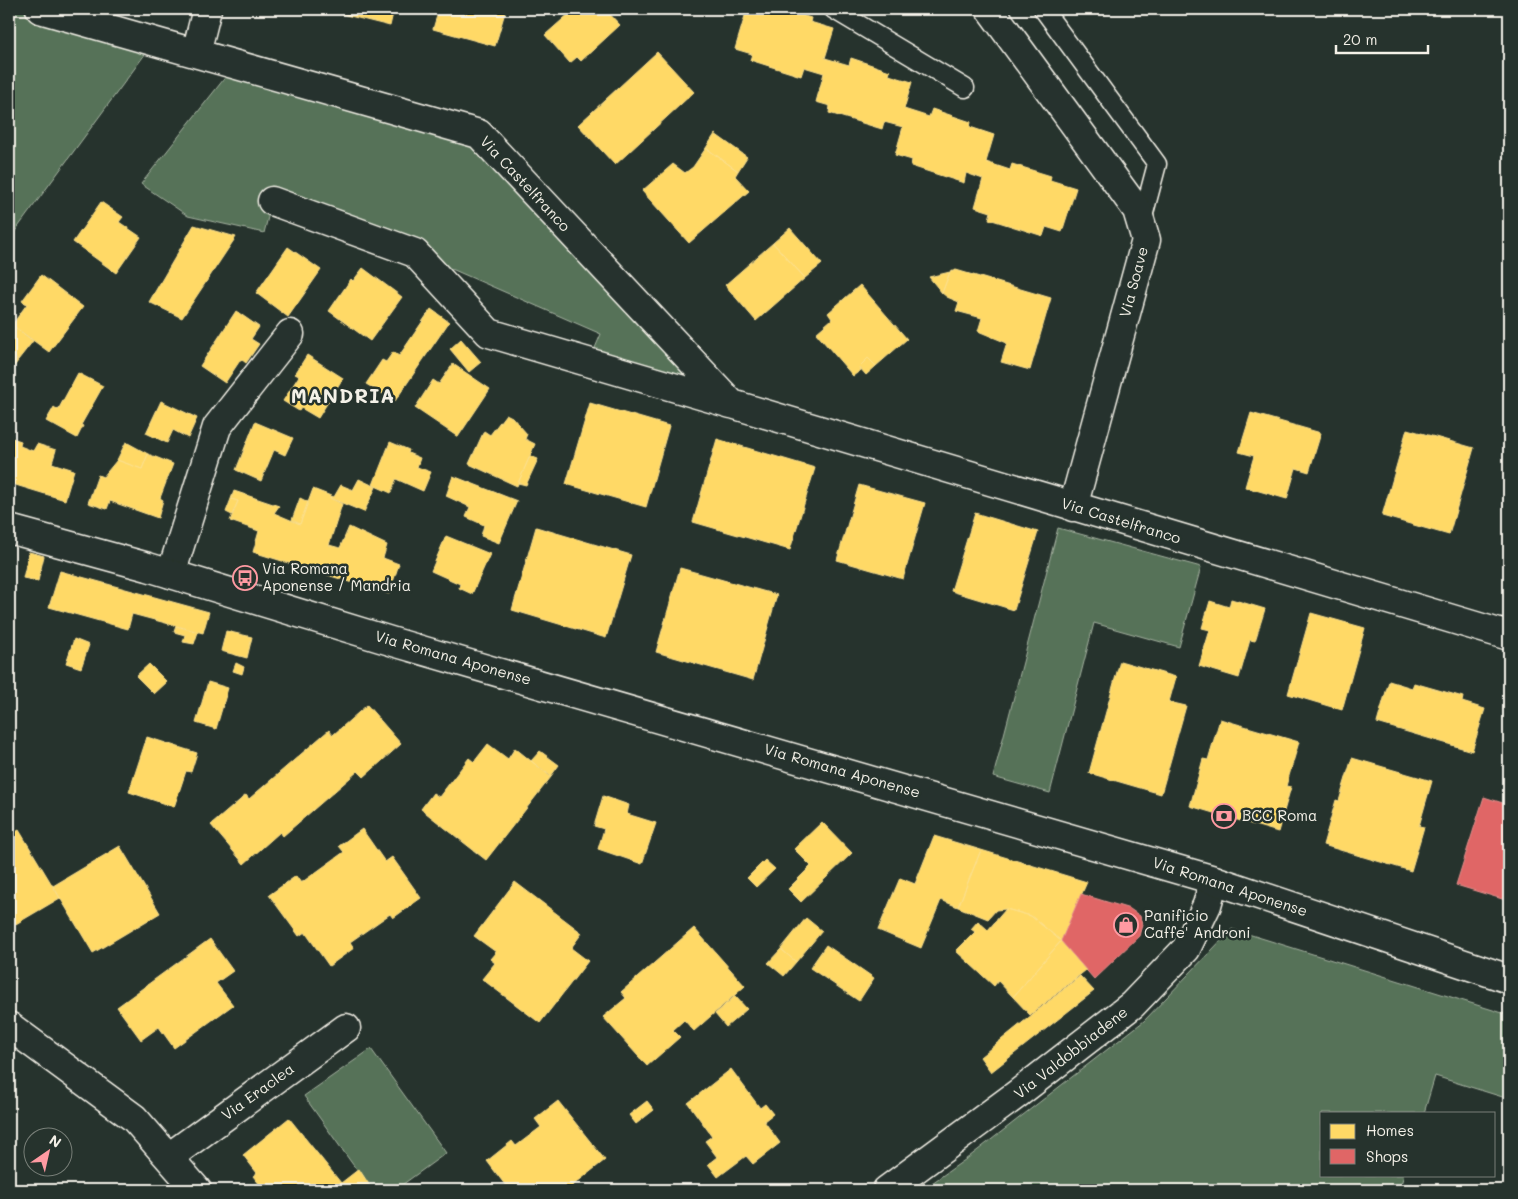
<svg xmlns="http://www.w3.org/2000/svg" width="1518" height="1199" viewBox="0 0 1518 1199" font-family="Mali,sans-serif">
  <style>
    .green { fill: #567259; stroke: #a5b2a0 }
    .homes { fill: #ffd966; stroke: #fce08d }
    .shops { fill: #e06666; stroke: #e6908d }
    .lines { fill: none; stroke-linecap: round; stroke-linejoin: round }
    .lane-casing { stroke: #f4f1e8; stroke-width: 21 }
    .street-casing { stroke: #f4f1e8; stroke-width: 31 }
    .secondary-casing { stroke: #f4f1e8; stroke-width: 31 }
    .lane { stroke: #26332d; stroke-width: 18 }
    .street { stroke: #26332d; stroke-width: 28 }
    .secondary { stroke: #26332d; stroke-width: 28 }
    .labels { text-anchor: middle; stroke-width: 5; stroke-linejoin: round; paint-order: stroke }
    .street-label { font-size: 15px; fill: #f4f1e8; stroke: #26332d }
    .poi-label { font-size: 15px; fill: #f4f1e8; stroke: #26332d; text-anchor: start }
    .district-label { font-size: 20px; font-weight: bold; letter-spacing: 1px; fill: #f4f1e8; stroke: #26332d }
  </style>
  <rect width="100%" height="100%" fill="#26332d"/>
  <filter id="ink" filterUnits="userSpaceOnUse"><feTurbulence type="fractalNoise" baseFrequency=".02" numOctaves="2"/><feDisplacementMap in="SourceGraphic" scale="10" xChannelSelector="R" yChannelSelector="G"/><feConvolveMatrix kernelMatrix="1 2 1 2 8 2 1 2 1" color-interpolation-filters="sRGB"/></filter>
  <g filter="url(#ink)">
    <path class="green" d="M9,9H40L154,42L10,238Z
      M235,65L479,134L732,404L589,362L601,334L415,253L272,201L264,233L188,216L141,184Z
      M1058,528L1201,567L1179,647L1094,623L1050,793L993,777Z
      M1232,929L1509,1015V1099L1435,1076L1424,1113H1322V1175H1404L1399,1190H922L969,1157L1144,1021Z
      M371,1049L446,1153L395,1190H371L304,1096Z"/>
    <path class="homes" d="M344,9H394L390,26L342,14Z
      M439,9H506L495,46L433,29Z
      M567,9H605L620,25L581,61L577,57L570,63L545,35L571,12Z
      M747,9H762L771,12L772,9H782L811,18L810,22L834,29L825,58L849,65L851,58L890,71L889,75L912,82L904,109L929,117L932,109L971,122L970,127L994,135L986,162L1010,170L1012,164L1051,176L1050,180L1076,188L1062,232L1046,227L1043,236L989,219L991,212L975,207L983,179L966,173L964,183L911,166L912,160L895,155L903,127L884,122L882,129L829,113L830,106L816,102L824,73L804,67L801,76L750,60L752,54L735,49Z
      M657,52L694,92L615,165L578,125Z
      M715,134L747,157L738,171L706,148Z
      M706,148L738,171L735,176L749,191L689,243L642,191L673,164L685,173L693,167Z
      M101,202L123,217L119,222L141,237L116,273L73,242Z
      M194,225L236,237L182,318L149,302Z
      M790,228L822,264L805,278L773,243Z
      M773,243L805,278L756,321L725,285Z
      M288,247L321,270L288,317L256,293Z
      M363,268L402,297L370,341L329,311L351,279L353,281Z
      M956,270L1051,298L1030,370L1001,362L1007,343L978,331L982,318L956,311L959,302L947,297L942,293L950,272Z
      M950,272L942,293L929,277Z
      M41,275L83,307L49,352L12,325L27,304L22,301Z
      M860,285L907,339L876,366L868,358L859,367L861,370L853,376L816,333L832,319L828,313Z
      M431,309L449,322L395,401L366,384L382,360L386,362L393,352L399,356Z
      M236,311L259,327L251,339L259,344L246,363L241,359L225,383L200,366Z
      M12,325L33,341L18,360L9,353V330Z
      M461,339L481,362L469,372L450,349Z
      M9,353L18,361L9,373Z
      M307,355L343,378L318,418L301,408L299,411L283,401L299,376L295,374Z
      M868,358L876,366L866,375L859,367Z
      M453,364L490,389L458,437L415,408L433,380L439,384Z
      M78,373L103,386L81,425L83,426L77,438L46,421L54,407L58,410Z
      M161,401L197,418L188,438L173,430L167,443L146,433Z
      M590,403L669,426L646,507L566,484Z
      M1251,413L1321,433L1309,472L1296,468L1287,499L1245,487L1254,456L1239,452Z
      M506,414L512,417L527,434L525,439L535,444L517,486L469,464L484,431L490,435Z
      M255,422L293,438L285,455L274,450L261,481L236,470Z
      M1407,429L1474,448L1449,535L1382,516Z
      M9,437L21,441L20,446L33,451L37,444L56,450L52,463L74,470L65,500L9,483Z
      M717,439L815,468L790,550L693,522Z
      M126,442L148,454L142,469L117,460Z
      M390,442L409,450L408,453L420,458L417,467L431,472L423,491L396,479L391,493L373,485Z
      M148,454L173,464L160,498L163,500L158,518L110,501L107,509L88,503L98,475L103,477L117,460L142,469Z
      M530,456L538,459L526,485L518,483Z
      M453,476L517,501L499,543L481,536L484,525L466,517L470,507L446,496Z
      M359,479L376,487L364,512L330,498L331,496L334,497L341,485L353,490Z
      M859,485L925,503L903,579L837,560Z
      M313,489L331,496L330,498L342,504L329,545L340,548L349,527L387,545L383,558L399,564L389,594L253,552L259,531L230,521L238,501L231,499L234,491L279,506L274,513L300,524Z
      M300,498L308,502L300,524L292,520Z
      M231,499L238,501L232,515L226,512Z
      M975,513L1038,532L1014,610L951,591Z
      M536,527L631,555L606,638L512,610Z
      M446,536L490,554L472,594L459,588L460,584L431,571Z
      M29,552L44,556L38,581L23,578Z
      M680,568L777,595L753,680L656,652Z
      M60,571L209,612L203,633L132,614L128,629L49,607Z
      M1231,599L1265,609L1255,641L1250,640L1239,678L1199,666L1210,630L1202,628L1210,601L1229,607Z
      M1311,613L1365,628L1342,710L1288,694Z
      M176,626L198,632L194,644L183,642L185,635L174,632Z
      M226,631L252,637L247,658L221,651Z
      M74,639L89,645L81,668L66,663Z
      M1120,661L1176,677L1169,702L1186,706L1161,794L1089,773Z
      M236,663L244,667L242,674L233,671Z
      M149,664L167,682L154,694L136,676Z
      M1389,681L1412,688L1414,683L1463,697L1462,702L1485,709L1472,751L1377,723Z
      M208,682L228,688L216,729L196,723Z
      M367,705L401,744L364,777L358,771L283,836L280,832L244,864L211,825L246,795L249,799L329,730L333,735Z
      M1220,719L1299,742L1286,786L1291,787L1278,832L1190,806L1203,759L1208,760Z
      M147,737L197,753L191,772L186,771L174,807L129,792Z
      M488,744L508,759L515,748L551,777L486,860L421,809L433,793L439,797L469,758L474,762Z
      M540,751L559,765L551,776L531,761Z
      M1352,758L1432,781L1419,826L1424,827L1411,871L1323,845L1336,800L1339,801Z
      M603,796L629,805L627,814L656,823L642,864L598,849L604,829L594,826Z
      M822,822L852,853L801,902L788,889L811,866L794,849Z
      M362,829L385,862L392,857L421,898L393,918L390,914L350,942L354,948L329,966L305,932L299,936L269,895L296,876L301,883L344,852L339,846Z
      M19,830L60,898L9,928V836Z
      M934,836L981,850L958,907L941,900L921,948L878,930L900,878L915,884Z
      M120,846L160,913L93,953L53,886Z
      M981,850L1087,882L1061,941L1031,916L1006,909L996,910L988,919L958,907Z
      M765,860L775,869L756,887L747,878Z
      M515,882L582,933L571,948L588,961L540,1023L482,979L495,963L490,959L496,952L474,936Z
      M1006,909L1031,916L1061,941L1013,997L998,981L994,986L956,951L975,932L971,929L978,921L988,930Z
      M806,918L822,931L796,962L781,949Z
      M694,928L745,986L694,1031L684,1020L673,1030L680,1037L647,1066L603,1017L626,998L621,992Z
      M210,939L233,971L216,983L233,1005L174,1048L159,1027L141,1040L117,1007Z
      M1061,941L1086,970L1030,1015L1013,997Z
      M826,945L874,978L859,1001L810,968Z
      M781,949L796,962L784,976L768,963Z
      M1080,976L1094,991L991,1072L980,1057Z
      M735,996L747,1009L726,1027L715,1014Z
      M731,1069L760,1108L765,1104L773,1114L764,1121L780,1143L753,1164L746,1156L718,1177L708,1164L717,1157L705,1141L712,1136L688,1103Z
      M558,1101L605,1160L567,1190H509L487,1161L512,1141L516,1146L541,1127L535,1119Z
      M647,1101L654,1110L636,1124L629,1115Z
      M289,1118L341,1183L332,1190H264L253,1176L257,1173L243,1155Z
      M359,1169L370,1186L365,1190H332Z"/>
    <path class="shops" d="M1484,797L1509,805V901L1456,885Z
      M1081,894L1130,909L1140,916L1142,925L1139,936L1094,979L1061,941Z"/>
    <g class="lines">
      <defs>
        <path id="lane" d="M833,9L965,88
          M1043,9L1157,164L1141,224"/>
        <path id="street" d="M40,9L479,134L732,404L1509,636
          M990,9L1137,210L1146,240L1073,507
          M196,53L207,9
          M272,201L415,253L489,333L731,404
          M171,574L217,427L290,334
          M9,1026L134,1118L197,1190
          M169,1157L346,1028
          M887,1190L1016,1095L1132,1005L1186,949L1207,905L1214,880"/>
        <path id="secondary" d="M9,529L148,567L397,643L1214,880L1509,979"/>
      </defs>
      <use href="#lane" class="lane-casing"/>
      <use href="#street" class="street-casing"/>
      <use href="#secondary" class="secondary-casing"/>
      <use href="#lane" class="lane"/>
      <use href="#street" class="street"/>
      <use href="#secondary" class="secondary"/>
    </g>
  </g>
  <defs>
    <symbol id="bus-ring" viewBox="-11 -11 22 22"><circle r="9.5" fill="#26332d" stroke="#ff9aa2" stroke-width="1.5"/><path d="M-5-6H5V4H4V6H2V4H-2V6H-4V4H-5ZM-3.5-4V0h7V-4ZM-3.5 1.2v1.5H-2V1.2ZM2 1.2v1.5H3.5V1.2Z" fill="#ff9aa2"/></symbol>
    <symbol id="bank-ring" viewBox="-11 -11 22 22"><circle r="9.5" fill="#26332d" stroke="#ff9aa2" stroke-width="1.5"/><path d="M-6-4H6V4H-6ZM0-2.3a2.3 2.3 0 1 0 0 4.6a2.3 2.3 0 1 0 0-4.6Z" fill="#ff9aa2"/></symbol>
    <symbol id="shop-ring" viewBox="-11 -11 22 22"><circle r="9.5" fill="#26332d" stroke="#ff9aa2" stroke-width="1.5"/><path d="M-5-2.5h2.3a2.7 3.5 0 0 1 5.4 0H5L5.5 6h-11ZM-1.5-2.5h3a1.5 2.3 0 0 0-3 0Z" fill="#ff9aa2"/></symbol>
  </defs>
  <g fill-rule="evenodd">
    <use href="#bus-ring" x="231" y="564" width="28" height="28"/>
    <use href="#bank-ring" x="1210" y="802" width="28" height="28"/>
    <use href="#shop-ring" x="1112" y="911" width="28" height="28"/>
  </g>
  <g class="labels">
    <g class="street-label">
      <text transform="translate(525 184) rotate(47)" y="5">Via Castelfranco</text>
      <text transform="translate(1134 282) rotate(-75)" y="5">Via Soave</text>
      <text transform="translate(1121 521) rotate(17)" y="5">Via Castelfranco</text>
      <text transform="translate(453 658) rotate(16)" y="5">Via Romana Aponense</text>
      <text transform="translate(842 771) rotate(16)" y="5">Via Romana Aponense</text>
      <text transform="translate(1230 887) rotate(18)" y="5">Via Romana Aponense</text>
      <text transform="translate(1071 1053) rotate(-38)" y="5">Via Valdobbiadene</text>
      <text transform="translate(258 1092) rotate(-36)" y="5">Via Eraclea</text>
    </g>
    <g class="poi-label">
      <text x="262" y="574">Via Romana<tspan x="262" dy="17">Aponense / Mandria</tspan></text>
      <text x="1242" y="821">BCC Roma</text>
      <text x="1144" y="921">Panificio<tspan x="1144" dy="17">Caffe' Androni</tspan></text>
    </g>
    <g class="district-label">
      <text x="343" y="403">MANDRIA</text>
    </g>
  </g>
  <rect width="1518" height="1199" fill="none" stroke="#26332d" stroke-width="30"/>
  <rect x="15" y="15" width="1488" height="1169" fill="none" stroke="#f4f1e8" stroke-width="2" filter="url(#ink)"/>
  <rect x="1320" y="1112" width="175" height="65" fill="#26332d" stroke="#787f78"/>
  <rect x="1330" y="1124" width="25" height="15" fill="#ffd966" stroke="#787f78"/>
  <text x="1366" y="1136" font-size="15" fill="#f4f1e8">Homes</text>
  <rect x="1330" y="1149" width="25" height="15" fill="#e06666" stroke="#787f78"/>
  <text x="1366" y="1162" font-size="15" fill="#f4f1e8">Shops</text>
  <g transform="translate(48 1152) rotate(34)"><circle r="24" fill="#26332d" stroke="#787f78"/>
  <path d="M0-4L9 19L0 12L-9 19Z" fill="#ff9aa2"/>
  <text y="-8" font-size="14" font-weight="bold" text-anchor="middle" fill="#f4f1e8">N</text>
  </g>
  <path d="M1336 45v8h92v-8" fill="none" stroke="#f4f1e8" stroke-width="2.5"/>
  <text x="1343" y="45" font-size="15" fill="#f4f1e8" stroke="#26332d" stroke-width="4" paint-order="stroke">20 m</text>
</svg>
